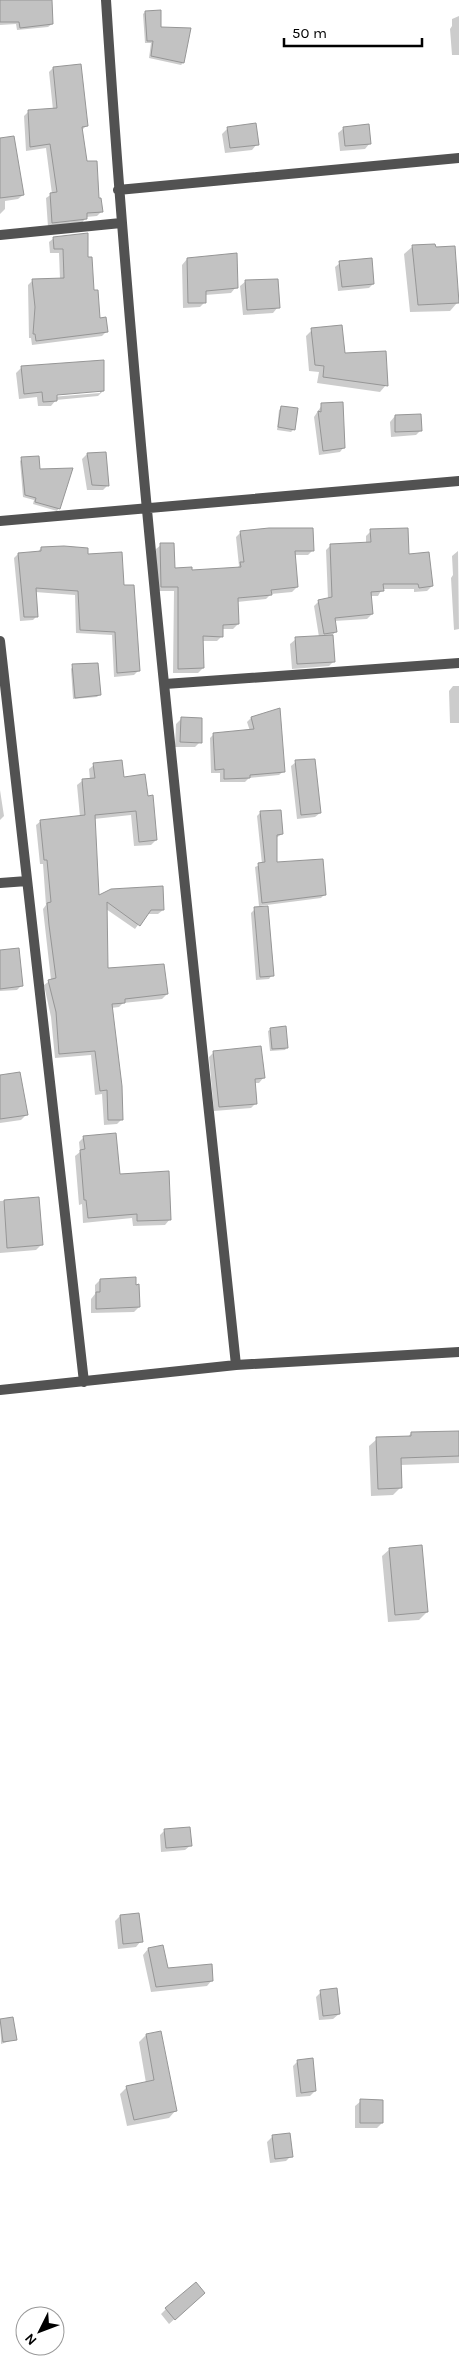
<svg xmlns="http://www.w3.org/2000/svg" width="459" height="2371" viewBox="0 0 459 2371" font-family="Karla,sans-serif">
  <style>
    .shadow { fill: #0003; fill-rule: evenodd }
    .building { fill: #c2c2c2; stroke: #969696 }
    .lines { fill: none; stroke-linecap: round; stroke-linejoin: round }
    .minor { stroke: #525252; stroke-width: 10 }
  </style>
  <rect width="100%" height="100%" fill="#fff"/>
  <path class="shadow" d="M0,0H50L52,24L48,27L17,30L16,24L0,25Z
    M145,12L160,28L183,63L181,65L149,58L151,43H145L143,14Z
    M459,16V55H452L450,29L452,26V19Z
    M53,68L87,125L82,130L86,162L101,212L97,216L86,217L82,223L48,227L46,198L52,194L46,148L26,151L24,116L29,111L53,110L49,72Z
    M228,128L257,144L252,150L225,153L222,134Z
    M344,128L370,143L365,149L340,151L338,133Z
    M0,139L23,195L18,199L5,201V209L0,214Z
    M54,238L87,258L99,319L106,332L102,336L32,345L31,338H29L28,285L33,280L60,279L59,253H50L49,242Z
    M412,247H454L457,303L450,311L410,312L404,254Z
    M187,259L236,287L231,293L205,295V302L200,307L183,308L182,265Z
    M340,263L373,284L369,288L338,291L335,267Z
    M246,281L278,307L273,313L243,315L240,286Z
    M312,330L344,354L386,385L380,392L317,383L319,372L309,371L306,336Z
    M22,367L103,391L98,396L56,400L51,406H38L37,397L19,399L16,373ZM100,390V393L51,397L50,395Z
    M322,405L344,447L340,452L319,455L314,417Z
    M282,407L294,429L291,432L277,430L279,410Z
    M395,416L421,430L416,435L391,437L390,422Z
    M87,454L108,485L103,490H87L82,459Z
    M22,459L39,470L59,508L57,511L33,504L34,500L23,497L20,461Z
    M371,531L408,556L432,586L427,591L414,592V589H382L378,596H370L372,614L367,619L334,621L336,631L332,636L334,661L329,666L292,669L290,644L296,639L319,637L314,606L319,601L328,599L326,550L331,545L366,544V536Z
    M241,532L313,550L308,555H294L297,587L292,592L271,594L266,599L237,602L238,624L233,629H222V636L217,641H202L203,668L198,673H173L174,591H157L156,549L161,545L173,570L191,571L236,569L239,566L236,537Z
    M41,548L87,555L123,587L138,671L134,675L114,677L112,635L76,633L75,595L35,592L37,616L33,620L20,621L14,558L18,554L37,553Z
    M458,551L459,629L454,630L451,578L453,575L452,556Z
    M73,666L99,695L97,697L73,699L71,669Z
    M453,686H459V723H450L449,691Z
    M279,710L284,771L279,775L249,778L245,782H220V773H211L210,738L214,734L250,731L247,722L251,718Z
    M181,719L200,742L195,747H175L176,724Z
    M296,762L320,813L315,817L297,819L291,766Z
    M94,765L123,778L156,840L151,845L134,846L131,815L94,819L98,897L163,910L158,914H146L135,929L106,909V970L167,994L162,999L123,1003L119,1007L111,1008L122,1119L117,1124L104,1125L102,1094L95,1095L91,1055L55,1058L51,1017L44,985L51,980L43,909L46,905L43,864H40L36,825L41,821L80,817L77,785L82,781L90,780L89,769Z
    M0,790L4,816L0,820Z
    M261,812L282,834L276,838V864L325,894L321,898L259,906L255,867L262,864L257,816Z
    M255,909L272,975L269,979L256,980L251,913Z
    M0,952L21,986L17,990L0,991Z
    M271,1029L287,1047L285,1050L270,1051L268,1031Z
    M214,1052L264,1077L259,1083H254L256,1103L251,1108L214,1111L209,1057Z
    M0,1076L27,1114L21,1120L0,1123Z
    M84,1137L118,1175L170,1219L165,1225L133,1226L132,1218L83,1223L82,1204L79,1205L75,1156L80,1152L79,1142Z
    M38,1199L41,1245L36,1250L0,1253V1201Z
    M100,1280L139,1307L134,1312L91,1313V1299L95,1294V1285Z
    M459,1432V1463L400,1465L401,1487L393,1495L371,1496L369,1446L377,1439L408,1437L411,1433Z
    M390,1549L427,1612L419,1620L388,1622L382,1556Z
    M165,1830L191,1845L185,1850L161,1852L160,1835Z
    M138,1914L141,1941L136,1947L118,1949L115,1921L120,1916Z
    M148,1949L167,1970L212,1980L207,1986L151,1992L143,1955Z
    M321,1992L339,2014L333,2019L319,2020L316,1997Z
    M12,2018L16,2039L1,2044L0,2020Z
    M146,2035L176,2110L169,2118L127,2126L120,2094L127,2087L146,2083L139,2042Z
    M298,2061L315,2091L310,2096L296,2097L293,2066Z
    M361,2101L382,2123L377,2128H355V2106Z
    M273,2136L291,2156L286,2161L270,2163L267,2142Z
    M198,2298L169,2324L161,2314L166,2309Z"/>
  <path class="building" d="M0,0H52L53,24L20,28L19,22H0Z
    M161,10V27L191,28L184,63L151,56L153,41H147L145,11Z
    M81,64L88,126L82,127L87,161H97L99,198H101L103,212L87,213V219L52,223L50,193L57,192L50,144L30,147L28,110L57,108L53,67Z
    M256,123L259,145L230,148L227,127Z
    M369,124L371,144L345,146L343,127Z
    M14,136L24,195L0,198V138Z
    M88,233V257H92L94,290H98L100,318L106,317L108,332L36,341L35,334H33L35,307L32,279L64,278L63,249H54L53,237Z
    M435,244L436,247L455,246L459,303L418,305L412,245Z
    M237,253L238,288L206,291V303H188L187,258Z
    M372,258L374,284L342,287L339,261Z
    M278,279L280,308L247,310L245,280Z
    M342,325L345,353L386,351L388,386L323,377L324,366L315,365L311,328Z
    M104,360V391L57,395V401L43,402L42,392L24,394L21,366Z
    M343,402L345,448L323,451L318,411L321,412V403Z
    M281,406L298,408L295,430L278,427Z
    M421,414L422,431L395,432V415Z
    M106,452L109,486L92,485L87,453Z
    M39,456L40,469L73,468L60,509L35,502L36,498L25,495L21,457Z
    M269,528H313L314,551H295L298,587L271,590L272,595L238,598L239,624L223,625V637L203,636L204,668L178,669V587H161L160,543H174L175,568L192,567V570L241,567L240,562H244L240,531Z
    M408,528L409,554L429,552L433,586L419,588L418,584H383L384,591L371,592L373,614L335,618L337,632L324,634L318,600L332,597L330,544L371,542L370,529Z
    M64,546L88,548V554L122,552L124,585H134L140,671L117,673L115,632L80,630L78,591L36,588L38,617H24L18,553L41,551V547Z
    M333,635L335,662L297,664L295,637Z
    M98,663L101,695L75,698L72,664Z
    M280,708L285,772L250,775V778L224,779V769L215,770L213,733L254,729L251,717Z
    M181,717L202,718V743L180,742Z
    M315,759L321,813L301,815L295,760Z
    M122,760L124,777L145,774L148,796L153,795L157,840L139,842L136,811L95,815L99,895L111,889L163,886L164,910H151L140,926L107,902L108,968L164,964L168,994L125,999V1003L112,1004L122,1086L123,1120H108L107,1090L100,1091L95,1051L59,1054L56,1012L48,980L56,978L49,925L47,903L51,902L47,860H44L40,820L85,815L82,779L95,778L93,763Z
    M281,810L283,834L277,835V862L323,859L326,895L262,903L258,863L265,862L260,811Z
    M268,906L274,976L260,977L254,907Z
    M19,948L23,986L0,989V950Z
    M286,1026L288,1048L272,1049L270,1028Z
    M261,1046L265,1078L255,1079L257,1104L219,1107L213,1051Z
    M20,1072L28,1115L0,1119V1075Z
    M116,1133L120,1174L169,1171L171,1220L137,1221V1214L88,1218L86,1200H84L80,1150L85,1149L83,1136Z
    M39,1197L43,1245L7,1248L4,1200Z
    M136,1277V1285L139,1284L140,1307L96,1309V1292H100V1279Z
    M459,1431V1456L401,1458L402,1488L378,1489L376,1437L411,1436V1432Z
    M422,1545L428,1612L395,1615L389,1548Z
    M190,1827L192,1846L166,1848L164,1829Z
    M139,1913L143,1942L123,1944L120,1915Z
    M163,1945L168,1968L212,1964L213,1981L156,1987L148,1948Z
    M337,1988L340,2014L323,2016L320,1990Z
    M13,2017L17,2040L3,2042L0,2019Z
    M161,2031L177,2111L134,2120L126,2086L154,2080L146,2034Z
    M313,2058L316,2091L301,2093L297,2060Z
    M360,2099L383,2100V2123H360Z
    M290,2133L293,2157L275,2159L272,2135Z
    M196,2282L205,2293L175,2320L165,2308Z"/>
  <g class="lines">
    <path class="minor" d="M106,0C135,456 188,910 236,1365
      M118,190L459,158
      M0,235L121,223
      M0,521L459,481
      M0,641L84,1382
      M165,684L459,663
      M0,883L27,881
      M0,1390L236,1365L459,1352"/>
  </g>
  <g transform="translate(40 2331) rotate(228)"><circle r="24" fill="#ffffff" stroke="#999999"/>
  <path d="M0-4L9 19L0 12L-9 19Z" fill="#000000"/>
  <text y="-8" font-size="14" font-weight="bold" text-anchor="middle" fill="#000000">N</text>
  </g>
  <path d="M284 38v8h138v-8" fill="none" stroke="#000000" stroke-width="2.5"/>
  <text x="292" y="38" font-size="15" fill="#000000" stroke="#ffffff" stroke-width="4" paint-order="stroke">50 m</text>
</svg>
